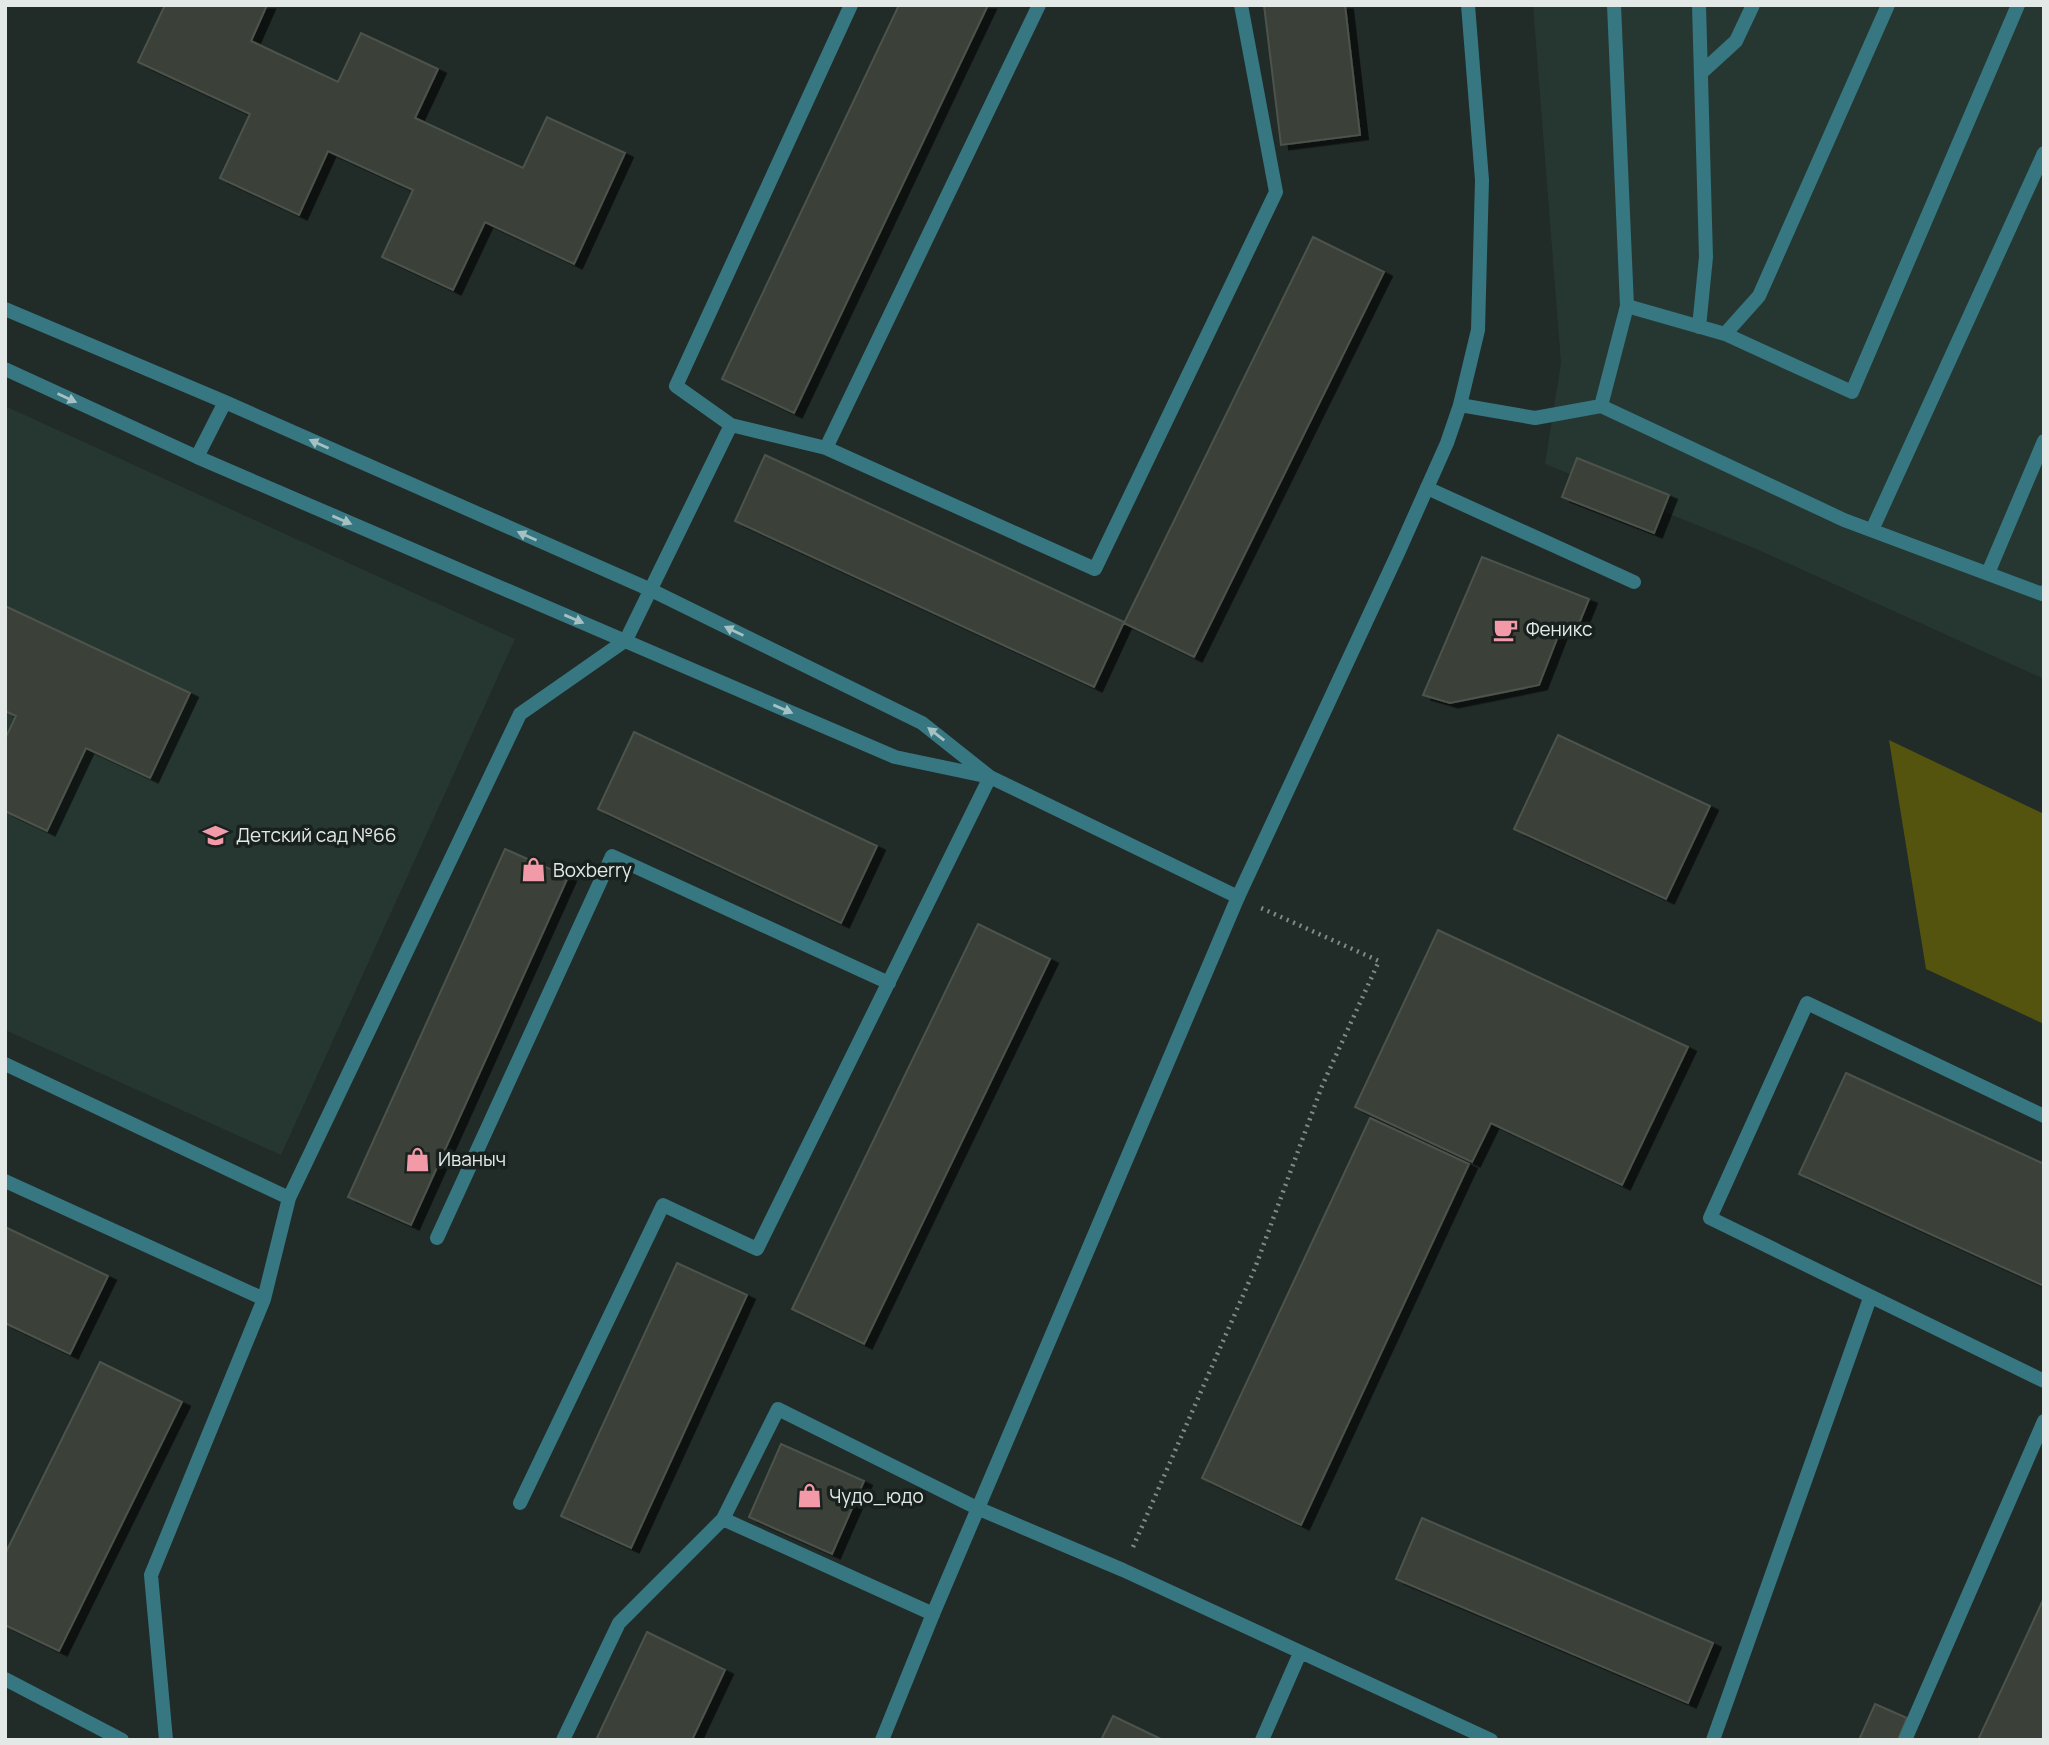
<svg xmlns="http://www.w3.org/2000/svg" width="2049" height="1745" viewBox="0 0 2049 1745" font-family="Manrope,sans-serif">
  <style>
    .built { fill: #263732 }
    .green { fill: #55540f }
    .building { fill: #3a4039; stroke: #4d534c; stroke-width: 2; filter: url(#shadow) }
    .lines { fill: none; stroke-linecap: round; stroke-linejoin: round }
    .path { stroke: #808986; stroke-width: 4.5; stroke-dasharray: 2 5; stroke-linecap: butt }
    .lane { stroke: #367781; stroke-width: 14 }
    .street { stroke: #367781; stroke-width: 14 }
    .oneway { fill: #a6c1c3 }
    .labels { text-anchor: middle; stroke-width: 7; stroke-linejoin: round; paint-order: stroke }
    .poi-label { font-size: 19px; fill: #e3e9e7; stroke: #18211e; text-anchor: start }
  </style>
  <defs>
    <filter id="shadow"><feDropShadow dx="8" dy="4.5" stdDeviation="0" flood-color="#0009"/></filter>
  </defs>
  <rect width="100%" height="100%" fill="#212b28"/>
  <path class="built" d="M1533,5H2044V679L1754,548L1545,464L1561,363Z
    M5,406L515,639L281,1155L5,1030Z"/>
  <path class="green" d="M1889,740L2044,814V1024L1926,969Z"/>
  <path class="building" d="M165,5H267L251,41L338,82L361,33L438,69L415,118L523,168L547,117L625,153L574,264L485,222L453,290L382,257L413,190L328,151L299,215L220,178L250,114L138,62Z
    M899,5H988L794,413L722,379Z
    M1264,5H1345L1360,135L1281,145Z
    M1313,237L1384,272L1194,657L1124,623Z
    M765,455L1124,622L1094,687L735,521Z
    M1577,458L1669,495L1654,533L1562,497Z
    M1482,557L1589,599L1576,631L1562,626L1539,685L1450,703L1423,695Z
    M5,606L190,693L150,778L86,748L47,831L5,811V739L16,716L5,711Z
    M634,732L877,846L841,923L598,809Z
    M1558,735L1710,806L1666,899L1514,829Z
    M505,849L568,877L411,1225L348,1197Z
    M978,924L1050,959L864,1344L792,1309Z
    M1438,930L1688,1047L1622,1185L1491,1123L1472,1162L1355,1107Z
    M1846,1073L2044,1164V1286L1799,1174Z
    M1370,1118L1469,1164L1301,1525L1202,1478Z
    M5,1227L108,1276L70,1354L5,1323Z
    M677,1263L747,1295L631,1548L561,1516Z
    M100,1362L182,1402L59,1651L5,1625V1554Z
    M781,1444L864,1481L832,1554L749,1517Z
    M1422,1518L1713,1643L1688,1703L1396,1579Z
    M2044,1598V1740H1978Z
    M647,1632L725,1670L692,1740H596Z
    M1875,1704L1907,1718L1898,1740H1859Z
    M1113,1716L1163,1740H1101Z"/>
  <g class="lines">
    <path class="path" d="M1133,1547L1255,1268L1322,1086L1379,961L1261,908"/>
    <path class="lane" d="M851,5L676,386L731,425L826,448L1095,569L1276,192L1241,5
      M1699,5L1706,257L1699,327
      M1701,73L1736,41L1753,5
      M1627,306L1725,334L1852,392L2018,5
      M5,309L225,402L651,590L922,723L990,777L1238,897
      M1725,334L1759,296L1888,5
      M5,369L197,457L895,757L985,776
      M1460,405L1535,418L1601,406L1844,520L2042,594L2044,592
      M1601,406L1627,306L1614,5
      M826,448L1039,5
      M197,457L225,402
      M1427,488L1634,582
      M1872,530L2044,153
      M1988,573L2044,441
      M5,1064L289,1198
      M2044,1116L1807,1003L1710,1218L2044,1381
      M5,1181L264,1299
      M437,1238L612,856L889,983
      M520,1503L663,1205L757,1249L990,777
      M723,1519L933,1614
      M5,1679L122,1740
      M166,1740L151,1575L264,1299L289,1198L520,714L626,640L731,425
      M563,1740L619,1623L723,1519L778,1409L977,1508L1123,1570L1491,1740
      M1262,1740L1300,1653
      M1713,1740L1870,1298
      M1905,1740L2044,1421"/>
    <path class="street" d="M882,1740L933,1614L1238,897L1398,553L1447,443L1460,405L1478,330L1482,180L1468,5"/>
  </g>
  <defs><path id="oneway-solid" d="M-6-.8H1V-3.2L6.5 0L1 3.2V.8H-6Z" transform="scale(1.75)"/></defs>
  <g class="oneway">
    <use href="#oneway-solid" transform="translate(67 398) rotate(25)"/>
    <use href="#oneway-solid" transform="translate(319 444) rotate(-156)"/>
    <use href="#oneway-solid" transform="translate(342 520) rotate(23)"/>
    <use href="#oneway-solid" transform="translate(527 536) rotate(-156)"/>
    <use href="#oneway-solid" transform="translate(574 619) rotate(23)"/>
    <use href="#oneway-solid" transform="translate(734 631) rotate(-154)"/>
    <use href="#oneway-solid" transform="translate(783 709) rotate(23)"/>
    <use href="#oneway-solid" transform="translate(936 734) rotate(-142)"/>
  </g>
  <defs>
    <symbol id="cafe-bare" viewBox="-9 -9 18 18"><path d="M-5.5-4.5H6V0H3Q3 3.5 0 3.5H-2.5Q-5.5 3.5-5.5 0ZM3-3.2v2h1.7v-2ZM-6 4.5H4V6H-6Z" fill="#f39aa8" stroke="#18211e" stroke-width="2.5" paint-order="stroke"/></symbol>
    <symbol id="school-bare" viewBox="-9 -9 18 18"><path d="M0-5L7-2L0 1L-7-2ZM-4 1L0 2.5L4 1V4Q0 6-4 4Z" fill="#f39aa8" stroke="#18211e" stroke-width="2.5" paint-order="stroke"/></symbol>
    <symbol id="shop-bare" viewBox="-9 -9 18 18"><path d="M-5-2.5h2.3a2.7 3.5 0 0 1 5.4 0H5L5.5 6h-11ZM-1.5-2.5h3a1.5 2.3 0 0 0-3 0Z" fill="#f39aa8" stroke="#18211e" stroke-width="2.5" paint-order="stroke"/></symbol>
  </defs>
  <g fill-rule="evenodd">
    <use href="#cafe-bare" x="1488" y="612" width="35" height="35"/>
    <use href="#school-bare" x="198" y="818" width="35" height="35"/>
    <use href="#shop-bare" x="516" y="852" width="35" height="35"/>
    <use href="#shop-bare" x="400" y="1142" width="35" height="35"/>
    <use href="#shop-bare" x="792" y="1478" width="35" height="35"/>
  </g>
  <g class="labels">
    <g class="poi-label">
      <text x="1526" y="636">Феникс</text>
      <text x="236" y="842">Детский сад №66</text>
      <text x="553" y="877">Boxberry</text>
      <text x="438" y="1166">Иваныч</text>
      <text x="829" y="1503">Чудо_юдо</text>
    </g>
  </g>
  <rect width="2049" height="1745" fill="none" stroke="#e3e9e7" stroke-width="14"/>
</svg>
